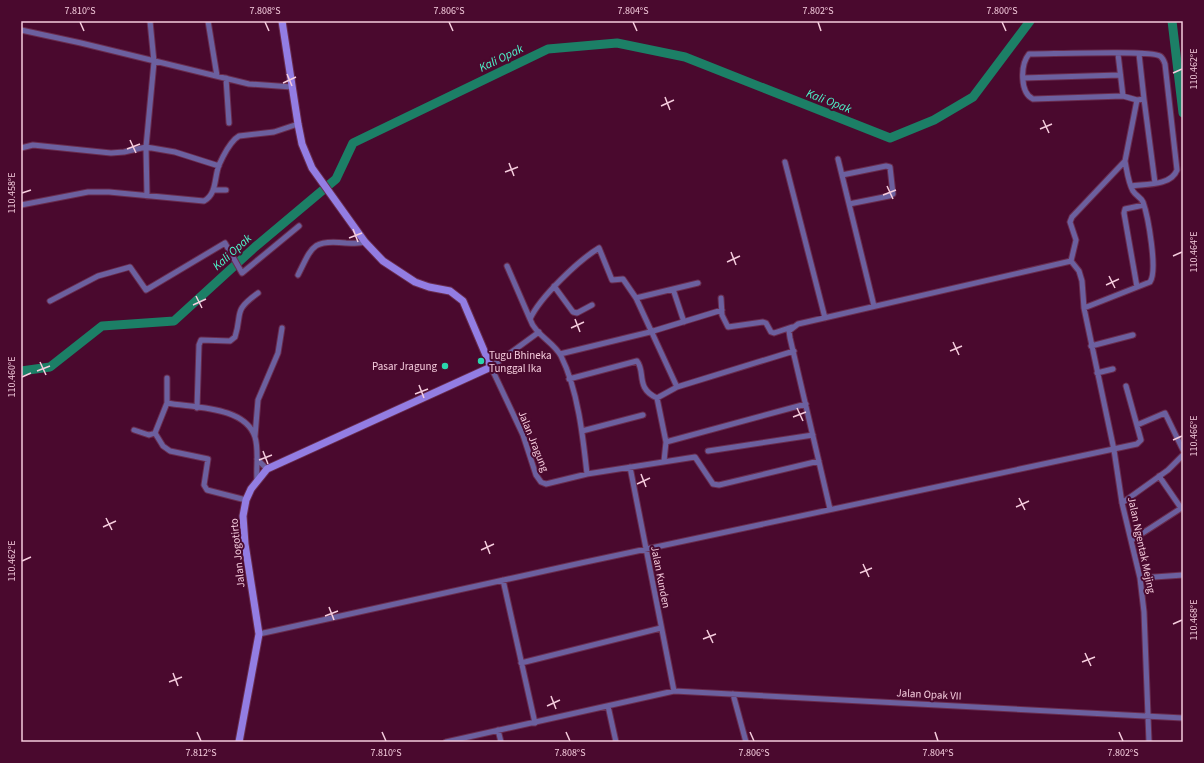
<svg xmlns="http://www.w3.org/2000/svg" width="1204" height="763" viewBox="0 0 1204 763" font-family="'Source Sans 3',sans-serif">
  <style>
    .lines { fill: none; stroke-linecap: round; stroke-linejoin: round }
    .river { stroke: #1c7f66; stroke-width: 9 }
    .street-casing { stroke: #692c4e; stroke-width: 7 }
    .secondary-casing { stroke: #692c4e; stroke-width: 9 }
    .street { stroke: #6c609f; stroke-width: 5 }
    .secondary { stroke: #937de3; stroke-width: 7 }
    .ticks { fill: none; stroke: #f5ccdd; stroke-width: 1.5 }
    .poi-dot { fill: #2ad5ac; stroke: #4a092e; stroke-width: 1.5 }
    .labels { text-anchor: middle; stroke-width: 4; stroke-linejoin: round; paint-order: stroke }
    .poi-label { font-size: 11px; fill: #f5ccdd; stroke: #4a092e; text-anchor: start }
    .street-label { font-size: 11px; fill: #f5ccdd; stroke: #4a092e }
    .water-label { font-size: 12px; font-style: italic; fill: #4df7cb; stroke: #4a092e }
    .neatline { fill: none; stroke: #f5ccdd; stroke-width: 1.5 }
    .ticks-label { font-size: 10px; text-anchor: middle; fill: #f5ccdd }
  </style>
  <rect width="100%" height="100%" fill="#4a092e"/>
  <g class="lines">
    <path class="river" d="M1172,21L1183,113
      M21,371L50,367L102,326L174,321L255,247L336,179L353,143L548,49L617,43L685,57L890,138L934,120L973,97L1030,21"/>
    <defs>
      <path id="street" d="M208,21L217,76
        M21,30L81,43L249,84L292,87
        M1118,54L1123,96
        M1139,54L1144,99L1137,100L1125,161L1072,217L1070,222L1076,240L1071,261L1079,271L1082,281L1084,308L1114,450L1122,503L1140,578L1144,612L1149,742
        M226,78L229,123
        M1023,78L1120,75
        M1144,99L1155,183
        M21,148L33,145L111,153L124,152L146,147L175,152L219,166
        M838,159L874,306
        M785,162L825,318
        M842,175L886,166L890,167L893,194L889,196L849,204
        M1131,186C1145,184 1171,186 1177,170L1165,64C1164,61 1163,58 1160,56C1151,50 1052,54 1034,54H1029C1020,65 1020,93 1033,99L1123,96L1137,100
        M213,190H226
        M147,196L146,147L154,62L150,21
        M21,205L88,192H109L204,201C217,194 214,178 219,165C223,156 228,146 235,139L239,136L274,132L298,124
        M507,266L530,319
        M298,275C312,247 312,239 346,243C353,243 359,244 365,242
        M554,286L573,312L577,313L592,305
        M1137,287L1124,213L1125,209L1144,205
        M673,289L684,322
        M636,298L698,283
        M721,298L722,315L728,327L763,322L766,323L771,332L774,333L792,327
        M50,301L98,276L130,267L146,290L225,243L242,273L299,226
        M1084,308L1150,282C1158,271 1148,216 1143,202C1141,197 1136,196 1133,191C1128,182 1127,171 1125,161
        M539,332L491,367L523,435L536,475L541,482L546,484L587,474L695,457L713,484L719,485L819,461
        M1091,346L1133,335
        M560,354L650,332L722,310
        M1097,373L1113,369
        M569,379L637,361C646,372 635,388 657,398
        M167,403C194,408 245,406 255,437C259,450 256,466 257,480
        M197,408L199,345L201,340L230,341L235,337C243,312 232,312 258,293
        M1137,425L1165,413L1183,450
        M134,430L149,435L155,433L167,403V378
        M582,431L643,415
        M155,433L163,446L170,451L208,459L204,485L207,490L246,500
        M255,436L258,400L278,353L282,328
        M666,442L806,404
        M708,451L813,435
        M257,459L267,469
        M664,461L666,442L657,398L677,387L794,351
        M630,467L674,691
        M587,474C583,437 578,390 561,356C554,342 535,335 530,319C540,297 579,260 599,248L612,280L623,279L636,298L677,387
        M1159,476L1181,508
        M1122,503L1168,470L1183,455
        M830,509L790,338L789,331L798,324L1071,261
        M1132,540L1183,507
        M1140,578L1183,575
        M503,580L535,723
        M259,634L581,563L1137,444L1141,440L1126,386
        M521,663L661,628
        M733,694L746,742
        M608,706L616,742
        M498,730L501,742
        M446,742L674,691L1183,718"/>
      <path id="secondary" d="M239,742L259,634L245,544L243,516L246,500L251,489L267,469L491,367L463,301L450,291L429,287L415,282L383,261L365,242L312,168L302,144L298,124L282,21"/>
    </defs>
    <use href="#street" class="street-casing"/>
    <use href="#secondary" class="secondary-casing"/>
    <use href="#street" class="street"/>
    <use href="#secondary" class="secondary"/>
  </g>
  <path class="ticks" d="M80,22L84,31M265,22L269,31M449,22L453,31M633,22L637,31M818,22L821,31M1002,22L1006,31M1173,73L1182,69M287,74L292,86M283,83L296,77M665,97L670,110M661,106L674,100M1043,120L1049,133M1040,129L1052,124M130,140L136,153M127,149L140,144M509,163L514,176M505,172L518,167M887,186L893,199M22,193L31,190M883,195L896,190M353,229L358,242M349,238L362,233M731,252L736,265M1173,256L1182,252M727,262L740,256M1109,276L1115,288M1106,285L1119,279M196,296L202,308M193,305L206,299M575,319L580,332M571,328L584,322M953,342L959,355M950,351L962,346M40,362L46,375M37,371L50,366M22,377L31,373M419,385L424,398M415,394L428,389M797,408L803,421M793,417L806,412M1173,440L1182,436M263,451L268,464M259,460L272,455M641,474L646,487M637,484L650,478M1019,498L1025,510M1016,507L1029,501M106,518L112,530M103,527L116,521M485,541L490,554M481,550L494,544M22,561L31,557M863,564L869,577M860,573L872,568M329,607L334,620M325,616L338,611M1173,624L1182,620M707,630L713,643M703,639L716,634M1085,653L1091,666M1082,662L1095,657M173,673L178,686M169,682L182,677M551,696L556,709M547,706L560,700M197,732L201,741M382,732L386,741M566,732L570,741M750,732L754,741M935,732L938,741M1119,732L1123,741"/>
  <g class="poi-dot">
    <circle cx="481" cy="361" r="4"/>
    <circle cx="445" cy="366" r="4"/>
  </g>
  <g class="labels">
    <g class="poi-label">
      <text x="489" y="359">Tugu Bhineka<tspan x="489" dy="13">Tunggal Ika</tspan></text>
      <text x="437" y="370" text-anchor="end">Pasar Jragung</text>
    </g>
    <g class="street-label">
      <text transform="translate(534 441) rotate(68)" y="4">Jalan Jragung</text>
      <text transform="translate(1142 545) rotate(78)" y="4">Jalan Ngentak Mejing</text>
      <text transform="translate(237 553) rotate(-96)" y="4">Jalan Jogotirto</text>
      <text transform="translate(661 577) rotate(79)" y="4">Jalan Kunden</text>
      <text transform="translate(929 694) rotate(3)" y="4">Jalan Opak VII</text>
    </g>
    <g class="water-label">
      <text transform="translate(501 58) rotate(-26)" y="4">Kali Opak</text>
      <text transform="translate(829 101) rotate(21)" y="4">Kali Opak</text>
      <text transform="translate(232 252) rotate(-42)" y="4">Kali Opak</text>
    </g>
  </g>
  <rect width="1204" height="763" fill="none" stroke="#4a092e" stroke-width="44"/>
  <rect x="22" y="22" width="1160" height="719" class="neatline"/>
  <g class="ticks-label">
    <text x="80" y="14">7.810°S</text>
    <text x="265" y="14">7.808°S</text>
    <text x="449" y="14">7.806°S</text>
    <text x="633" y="14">7.804°S</text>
    <text x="818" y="14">7.802°S</text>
    <text x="1002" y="14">7.800°S</text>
    <text transform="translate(1193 69) rotate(-90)" y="4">110.462°E</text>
    <text transform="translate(11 193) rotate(-90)" y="4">110.458°E</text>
    <text transform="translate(1193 252) rotate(-90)" y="4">110.464°E</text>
    <text transform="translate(11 377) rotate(-90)" y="4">110.460°E</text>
    <text transform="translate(1193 436) rotate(-90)" y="4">110.466°E</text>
    <text transform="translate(11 561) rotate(-90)" y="4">110.462°E</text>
    <text transform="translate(1193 620) rotate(-90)" y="4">110.468°E</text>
    <text x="201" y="756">7.812°S</text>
    <text x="386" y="756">7.810°S</text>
    <text x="570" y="756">7.808°S</text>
    <text x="754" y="756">7.806°S</text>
    <text x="938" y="756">7.804°S</text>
    <text x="1123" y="756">7.802°S</text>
  </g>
</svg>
